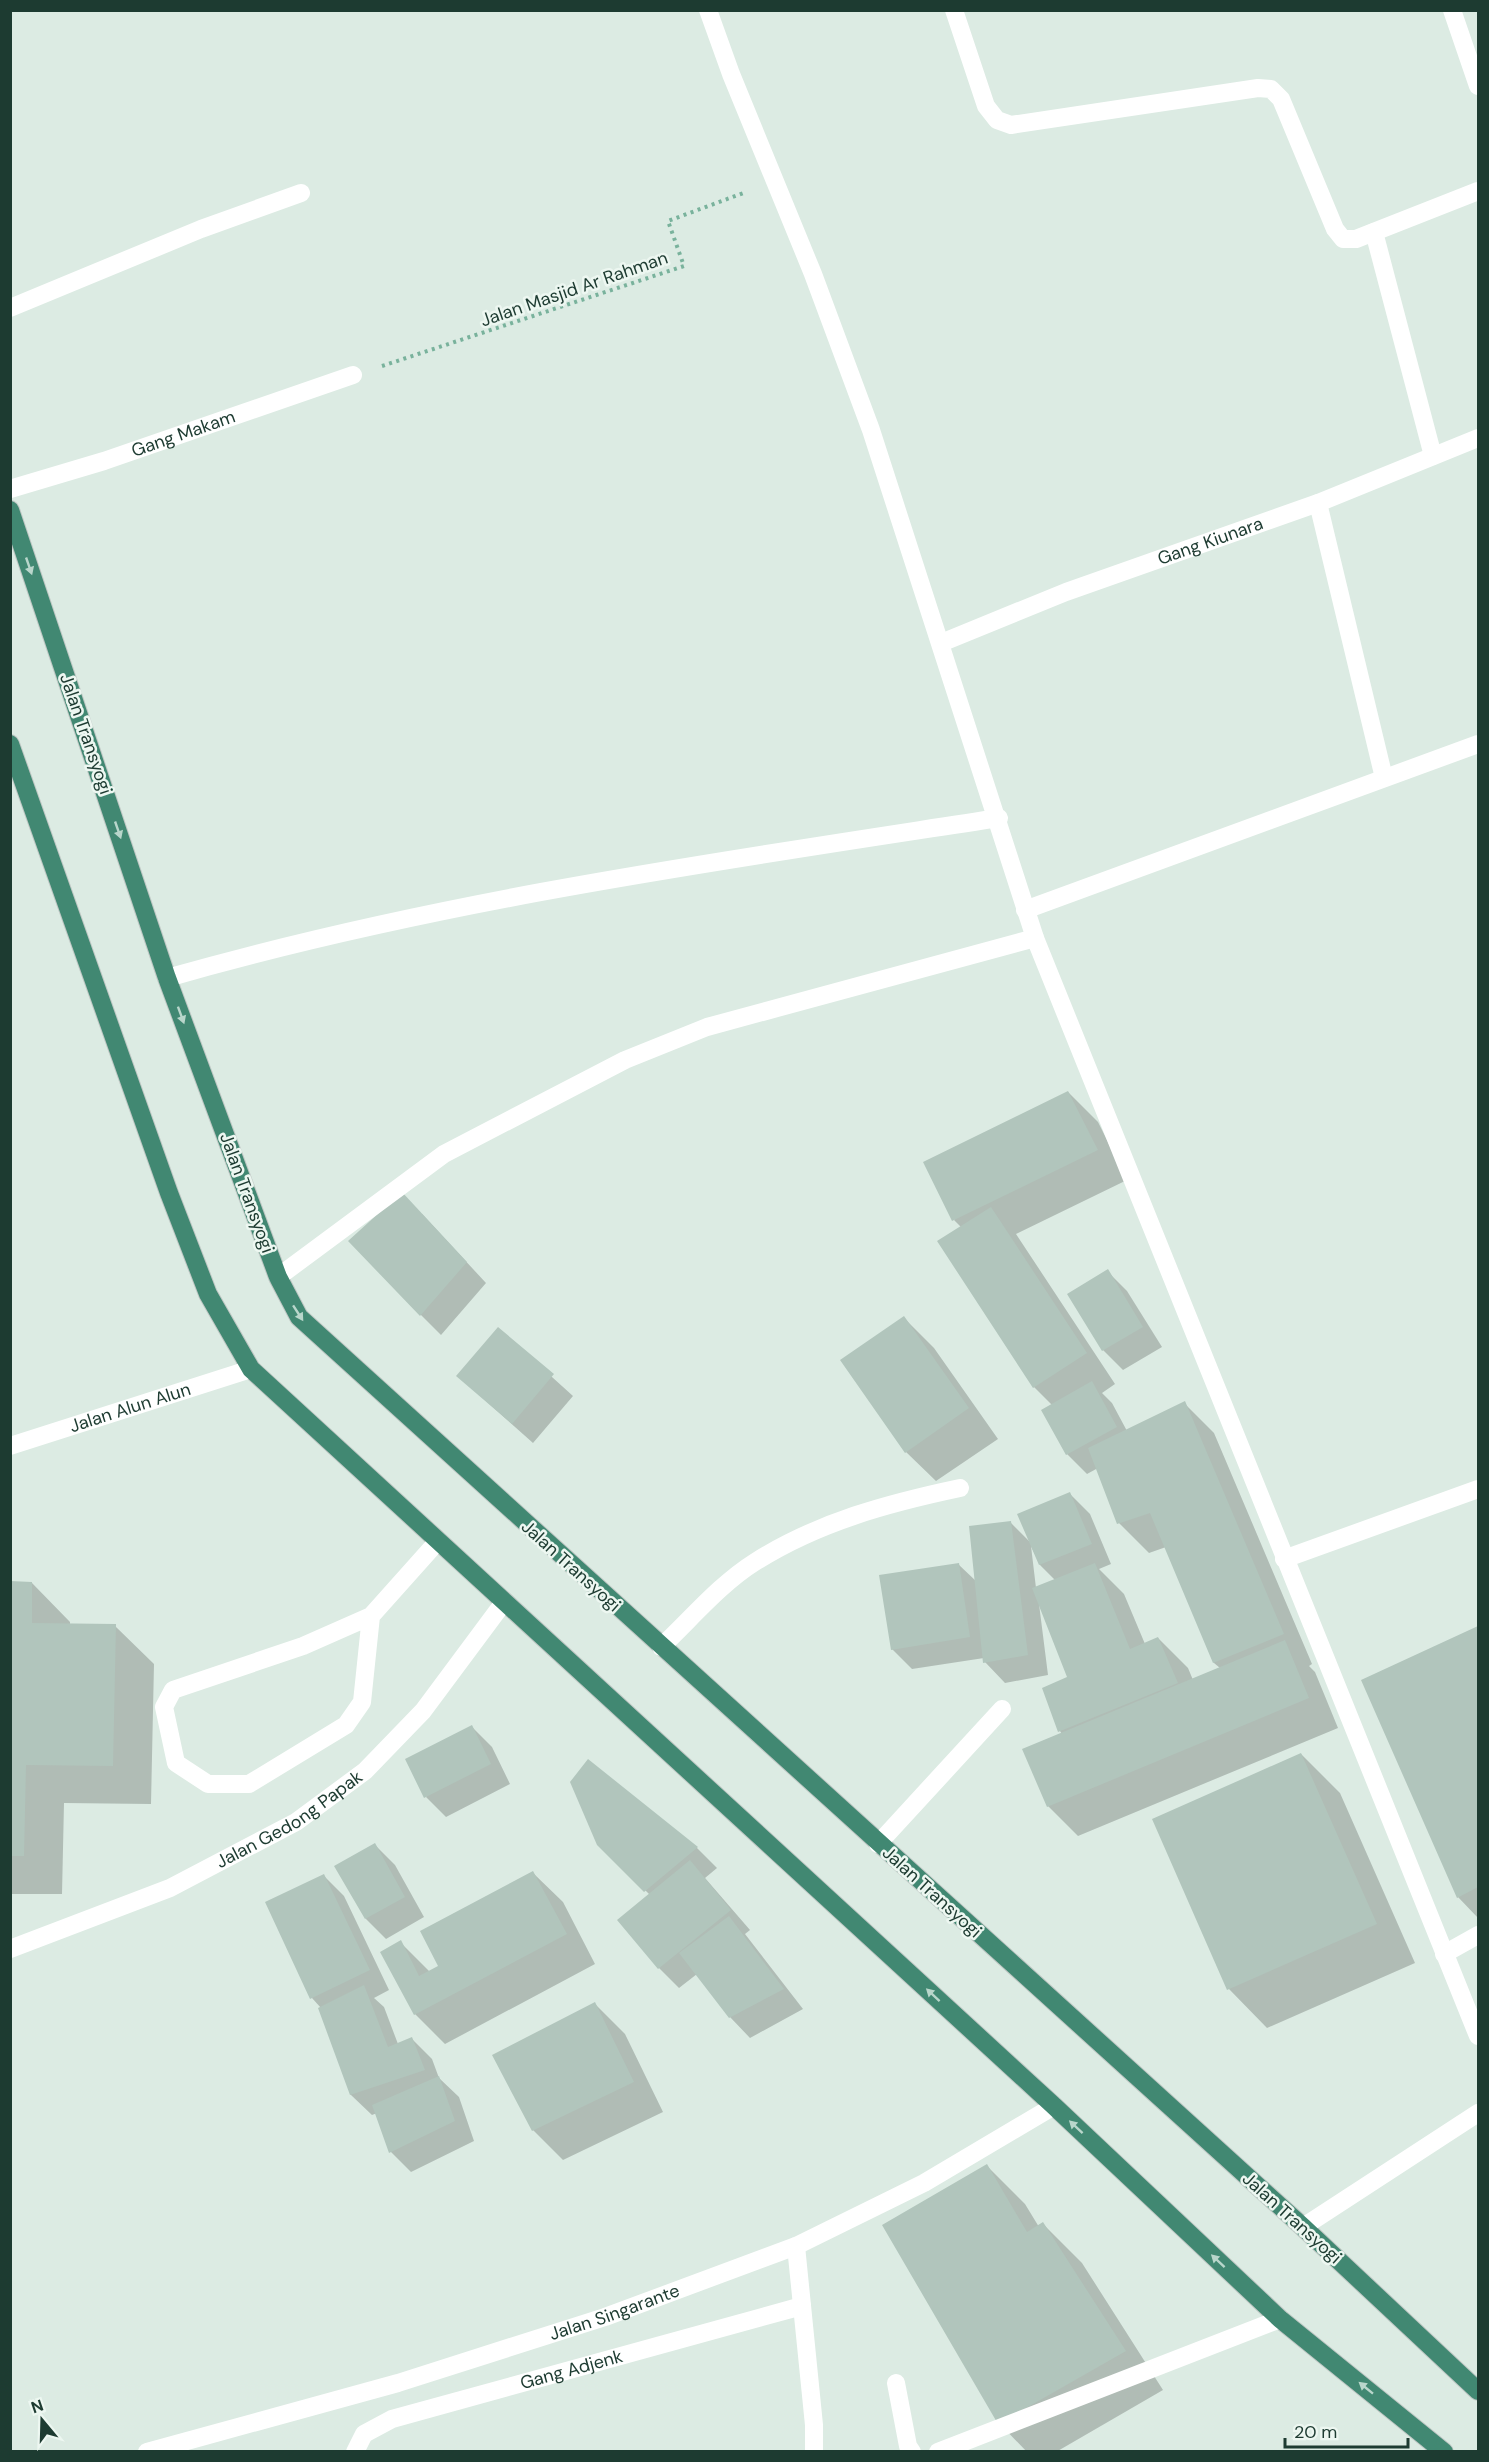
<svg xmlns="http://www.w3.org/2000/svg" width="1489" height="2462" viewBox="0 0 1489 2462" font-family="'DM Sans',sans-serif">
  <style>
    .shadow { fill: #0003; fill-rule: evenodd }
    .building { fill: #b1c5bc }
    .lines { fill: none; stroke-linecap: round; stroke-linejoin: round }
    .trunk-casing { stroke: #c0c8c5; stroke-width: 20 }
    .path { stroke: #79b29c; stroke-width: 4; stroke-dasharray: 3 4.5; stroke-linecap: butt }
    .service { stroke: #fff; stroke-width: 18 }
    .minor { stroke: #fff; stroke-width: 18 }
    .trunk { stroke: #418872; stroke-width: 18 }
    .oneway { fill: #b9d6cb }
    .labels { text-anchor: middle; stroke-width: 5; stroke-linejoin: round; paint-order: stroke }
    .street-label { font-size: 18px; fill: #1d3b31; stroke: #edf7f1 }
  </style>
  <rect width="100%" height="100%" fill="#dcebe3"/>
  <path class="shadow" d="M1068,1092L1098,1122L1127,1180L1016,1234L1115,1384L1102,1393L1112,1403L1127,1431L1184,1403L1214,1433L1312,1664L1309,1666L1315,1672L1338,1728L1078,1836L1048,1806L1062,1734L1060,1731L1069,1678L1039,1604L1048,1675L1005,1683L985,1662L984,1658L912,1669L892,1649L958,1564L977,1582L1010,1522L1031,1543L1070,1494L1090,1514L1111,1564L1099,1569L1124,1594L1145,1644L1158,1638L1188,1668L1193,1680L1220,1668L1214,1663L1166,1547L1149,1553L1119,1523L1098,1468L1087,1474L1067,1454L1052,1405L1034,1387L939,1242L961,1227L954,1220ZM1031,1546L1040,1565L1055,1580L1036,1588Z
    M422,1214L486,1283L441,1335L421,1315Z
    M1107,1271L1127,1291L1162,1347L1123,1370L1103,1350Z
    M904,1318L934,1348L998,1439L936,1481L906,1452Z
    M499,1329L573,1396L533,1443L458,1376Z
    M10,1583H32L70,1622V1625L115,1626L154,1664L151,1804L64,1803L62,1894H10Z
    M1478,1627V1918L1458,1897L1363,1680Z
    M472,1727L492,1747L510,1784L446,1817L426,1797Z
    M1301,1754L1340,1793L1415,1963L1267,2028L1229,1989L1154,1819Z
    M588,1761L697,1848L717,1868L705,1878L750,1930L745,1934L803,2009L750,2038L730,2017L697,1974L679,1988L659,1968L619,1920L650,1895L599,1844Z
    M375,1845L395,1865L424,1917L386,1939L366,1919Z
    M533,1873L563,1902L595,1964L445,2044L415,2014L400,1942L430,1972L440,1967Z
    M324,1876L344,1896L389,1990L374,1998L384,2007L398,2044L412,2039L432,2059L439,2078L459,2097L474,2141L411,2172L391,2152L377,2113L372,2115L351,2095L321,2008L312,1998Z
    M595,2004L625,2034L663,2112L563,2160L533,2130Z
    M987,2166L1025,2204L1039,2227L1043,2224L1082,2263L1163,2390L1056,2452H1027L999,2423Z"/>
  <path class="building" d="M1068,1091L1098,1150L952,1221L923,1162Z
    M402,1192L467,1262L420,1316L348,1241Z
    M991,1207L1087,1353L1033,1388L937,1241Z
    M1108,1269L1143,1327L1102,1351L1067,1294Z
    M904,1316L969,1408L905,1453L840,1360Z
    M498,1327L554,1374L512,1424L456,1376Z
    M1092,1381L1117,1427L1066,1455L1041,1410Z
    M1185,1401L1284,1634L1213,1663L1150,1513L1117,1524L1088,1448Z
    M1070,1492L1092,1544L1039,1565L1017,1514Z
    M1011,1521L1028,1655L983,1663L969,1526Z
    M959,1563L970,1637L891,1650L879,1575Z
    M1095,1563L1130,1649L1158,1637L1178,1683L1058,1732L1042,1688L1067,1677L1032,1588Z
    M10,1581L32,1582V1623L116,1624L113,1766L26,1765L24,1856H10Z
    M1478,1626V1887L1457,1898L1361,1680Z
    M1285,1640L1309,1698L1047,1807L1022,1749Z
    M472,1725L491,1764L424,1798L405,1759Z
    M1301,1753L1377,1924L1227,1990L1152,1819Z
    M588,1759L698,1847L644,1892L597,1845L570,1782Z
    M375,1843L405,1897L365,1919L334,1866Z
    M690,1860L731,1910L658,1969L617,1920Z
    M533,1871L567,1934L414,2015L380,1952L401,1940L419,1976L438,1966L420,1931Z
    M324,1874L370,1970L310,1999L265,1902Z
    M729,1916L784,1989L729,2018L679,1953Z
    M364,1985L388,2047L412,2037L425,2070L350,2095L318,2008Z
    M595,2002L634,2082L532,2131L492,2055Z
    M439,2076L455,2121L389,2153L372,2105Z
    M987,2164L1027,2232L1043,2222L1126,2351L998,2424L882,2225Z"/>
  <g class="lines">
    <defs>
      <path id="trunk" d="M10,510L167,978L278,1277L299,1317L1303,2227L1478,2391
        M10,744L169,1193L208,1294L251,1369L1054,2106L1280,2319L1444,2452"/>
    </defs>
    <use href="#trunk" class="trunk-casing"/>
    <path class="path" d="M382,366L684,266L668,221L746,192"/>
    <path class="service" d="M371,1616L362,1702L346,1725L249,1784H208L176,1763L164,1707L173,1690L303,1646L371,1616L438,1541
      M661,1647C691,1619 720,1584 755,1562C818,1522 889,1503 960,1488
      M878,1844L1002,1709
      M896,2383L908,2446L912,2452
      M938,2452L1280,2319"/>
    <g class="minor">
      <path d="M708,10L731,74L813,274L871,430L1035,938L1478,2036"/>
      <path d="M954,10L986,106L997,120L1011,125L1258,88L1271,89L1281,99L1335,229L1343,239H1356L1478,191"/>
      <path d="M1452,10L1478,86"/>
      <path d="M1374,232L1433,456"/>
      <path d="M10,308L201,229L301,193"/>
      <path id="s1" d="M10,489L104,461L353,375"/>
      <path d="M1318,503L1384,778"/>
      <path id="s2" d="M941,643L1066,592L1318,503L1478,438"/>
      <path d="M1025,910L1478,744"/>
      <path d="M167,978C439,900 720,861 999,818"/>
      <path d="M278,1277L444,1154L625,1060L707,1027L1035,938"/>
      <path id="s3" d="M10,1446L251,1369"/>
      <path d="M1284,1559L1478,1489"/>
      <path id="s4" d="M10,1949L170,1888L296,1822L365,1771L423,1711L504,1602"/>
      <path d="M1444,1954L1478,1935"/>
      <path d="M1303,2227L1478,2113"/>
      <path d="M796,2246L814,2425V2452"/>
      <path id="s5" d="M147,2452L398,2383L605,2317L796,2246L924,2183L1054,2106"/>
      <path id="s6" d="M355,2452L364,2434L392,2419L802,2306"/>
    </g>
    <use href="#trunk" class="trunk"/>
  </g>
  <defs><path id="oneway-solid" d="M-6-.8H1V-3.2L6.5 0L1 3.2V.8H-6Z" transform="scale(1.5)"/></defs>
  <g class="oneway">
    <use href="#oneway-solid" transform="translate(29 566) rotate(71)"/>
    <use href="#oneway-solid" transform="translate(118 830) rotate(71)"/>
    <use href="#oneway-solid" transform="translate(181 1015) rotate(70)"/>
    <use href="#oneway-solid" transform="translate(298 1313) rotate(57)"/>
    <use href="#oneway-solid" transform="translate(933 1995) rotate(-137)"/>
    <use href="#oneway-solid" transform="translate(1076 2127) rotate(-137)"/>
    <use href="#oneway-solid" transform="translate(1218 2261) rotate(-137)"/>
    <use href="#oneway-solid" transform="translate(1366 2388) rotate(-141)"/>
  </g>
  <g class="labels">
    <g class="street-label">
      <text transform="translate(574 289) rotate(-19)" y="6">Jalan Masjid Ar Rahman</text>
      <text dy="6" stroke="none"><textPath href="#s1" startOffset="182">Gang Makam</textPath></text>
      <text dy="6" stroke="none"><textPath href="#s2" startOffset="288">Gang Kiunara</textPath></text>
      <text transform="translate(86 734) rotate(71)" y="6">Jalan Transyogi</text>
      <text transform="translate(247 1193) rotate(70)" y="6">Jalan Transyogi</text>
      <text dy="6" stroke="none"><textPath href="#s3" startOffset="126">Jalan Alun Alun</textPath></text>
      <text transform="translate(571 1566) rotate(42)" y="6">Jalan Transyogi</text>
      <text dy="6" stroke="none"><textPath href="#s4" startOffset="309">Jalan Gedong Papak</textPath></text>
      <text transform="translate(932 1892) rotate(42)" y="6">Jalan Transyogi</text>
      <text transform="translate(1292 2218) rotate(42)" y="6">Jalan Transyogi</text>
      <text dy="6" stroke="none"><textPath href="#s5" startOffset="488">Jalan Singarante</textPath></text>
      <text dy="6" stroke="none"><textPath href="#s6" startOffset="238">Gang Adjenk</textPath></text>
    </g>
  </g>
  <rect width="1489" height="2462" fill="none" stroke="#1d3b31" stroke-width="24"/>
  <g transform="translate(42 2420) rotate(341)" stroke="#edf7f1" stroke-width="4.5" paint-order="stroke">
  <path d="M0-4.5L10 22L0 15L-10 22Z" fill="#1d3b31"/>
  <text y="-9" font-size="16" font-weight="bold" text-anchor="middle" fill="#1d3b31">N</text>
  </g>
  <path d="M1285 2438v9h123v-9" fill="none" stroke="#1d3b31" stroke-width="3"/>
  <text x="1294" y="2438" font-size="18" fill="#1d3b31" stroke="#edf7f1" stroke-width="4.5" paint-order="stroke">20 m</text>
</svg>
